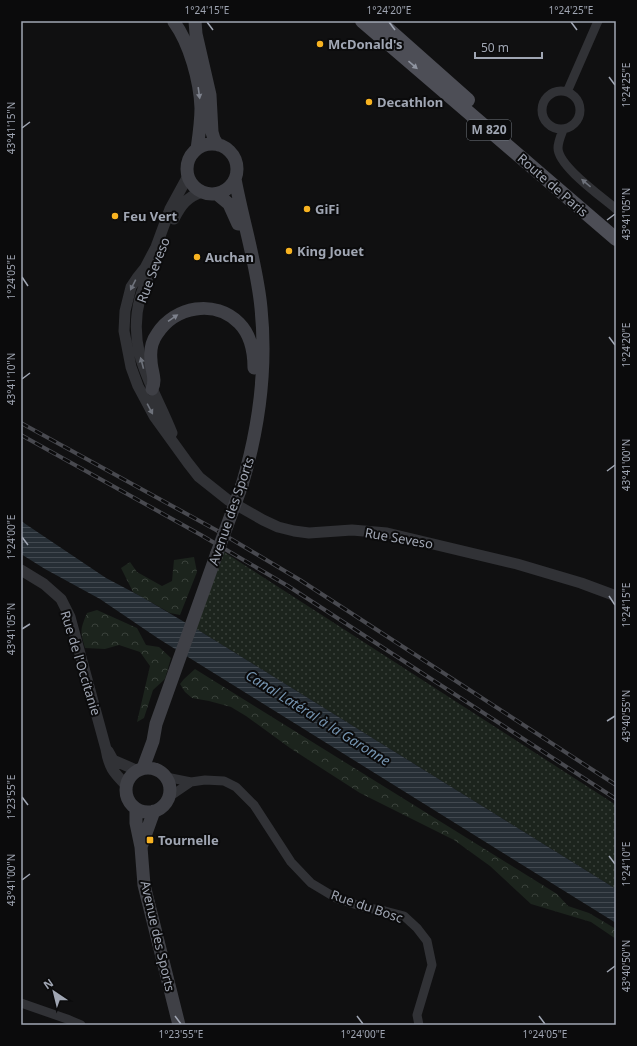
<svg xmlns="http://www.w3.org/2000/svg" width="637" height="1046" viewBox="0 0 637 1046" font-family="'Noto Sans',sans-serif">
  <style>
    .green { fill: url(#green-dots) }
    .forest { fill: url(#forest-crowns) }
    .water { fill: url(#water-rules) }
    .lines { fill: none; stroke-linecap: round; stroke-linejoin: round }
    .minor { stroke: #313236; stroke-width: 9 }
    .tertiary { stroke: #313236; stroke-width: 11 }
    .secondary { stroke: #3f4046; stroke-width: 13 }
    .primary { stroke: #4d4e56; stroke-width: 14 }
    .rail-casing { stroke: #48494f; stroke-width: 4 }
    .rail { stroke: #0b0b0c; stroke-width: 2.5; stroke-dasharray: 8; stroke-linecap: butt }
    .secondary-bridge { stroke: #3f4046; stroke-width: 13 }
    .oneway { fill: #8f94a0 }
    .oneway2 { fill: #7e828d }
    .oneway3 { fill: #6e727b }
    .ticks { fill: none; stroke: #a0a6b3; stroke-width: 1.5 }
    .poi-dot { fill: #f8b321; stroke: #0b0b0c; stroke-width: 1.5 }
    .labels { text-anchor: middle; stroke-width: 4; stroke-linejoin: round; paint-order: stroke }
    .shield { fill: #0b0b0c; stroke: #737881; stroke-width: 1 }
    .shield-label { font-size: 12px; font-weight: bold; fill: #a0a6b3 }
    .poi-label { font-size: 13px; font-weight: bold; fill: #a0a6b3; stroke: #0b0b0c; text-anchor: start }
    .street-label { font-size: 13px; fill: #a0a6b3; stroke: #0b0b0c }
    .water-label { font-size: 14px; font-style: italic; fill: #7594b0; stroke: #0b0b0c }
    .neatline { fill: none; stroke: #a0a6b3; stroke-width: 1.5 }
    .ticks-label { font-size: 10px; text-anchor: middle; fill: #a0a6b3 }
  </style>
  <defs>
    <pattern id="green-dots" width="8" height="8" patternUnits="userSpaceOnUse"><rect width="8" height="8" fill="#1c241d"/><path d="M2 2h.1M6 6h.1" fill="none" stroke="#3a413b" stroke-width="1.8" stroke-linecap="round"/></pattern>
    <pattern id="forest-crowns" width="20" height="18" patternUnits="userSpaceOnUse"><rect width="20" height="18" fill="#1c241d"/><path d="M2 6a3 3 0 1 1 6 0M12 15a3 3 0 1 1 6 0" fill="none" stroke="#3a413b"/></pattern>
    <pattern id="water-rules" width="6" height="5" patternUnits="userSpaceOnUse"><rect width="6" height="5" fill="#262e35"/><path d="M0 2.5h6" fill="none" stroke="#424950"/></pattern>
  </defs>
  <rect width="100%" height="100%" fill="#101011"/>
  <path class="green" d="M218,548L616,805V889L203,633L190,626Z"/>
  <path class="forest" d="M194,557L197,572L180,615L170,613L133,592L121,568L130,562L137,572L162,586L172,581L174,560Z
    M97,610L137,628L146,645L159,647L171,658L165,679L153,690L144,718L137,722L150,666L140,652L119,645L105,649L85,648C80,631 80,630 87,613Z
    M195,669L557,894L568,906L589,913L616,929V939L591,922L531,904L490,866L454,840L360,793L290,748L246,716L231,707L209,701L192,698L185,692L180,684L184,679Z"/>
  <path class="water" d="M21,521L106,578L142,597L203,633L616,889V923L159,639L100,599L45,569L21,554Z"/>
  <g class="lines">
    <path class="minor" d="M542 110a19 19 0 1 1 38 0a19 19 0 1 1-38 0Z
      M567,92L598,21
      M563,130C561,135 558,142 558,148C558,166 602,197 616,209
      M166,777L191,782L205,780L224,781L236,787L254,805L291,862L311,883L336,898L363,907L385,911L404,916L417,928L427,941L432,965L417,1015L419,1025
      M169,797L191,782
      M21,1003L67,1019L81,1025"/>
    <path class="tertiary" d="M188,176L170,209L156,247L145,268L137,278L131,287L125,311L124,331L131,367L138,386L154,416L188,463L199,477L228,500L263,520L278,527L294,531L309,533L352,530L387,533L517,564L581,583L616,596
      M174,219C181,205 187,197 202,192
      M154,264C149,275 143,287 140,298C126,352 154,387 172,433
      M21,570L44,584L61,599L70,617L106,749C109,767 113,772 126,785
      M108,751L113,760L136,770"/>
    <path class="secondary" d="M195,21L196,34L210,95L212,132L214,139L218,145
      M174,22C190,44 200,81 201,108C201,122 199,135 197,149
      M187 169a25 25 0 1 1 50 0a25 25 0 1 1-50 0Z
      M235,179C243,222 257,265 261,308C267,367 259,428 242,485
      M217,194L229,204L238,224
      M152,389C157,379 151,371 151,360C150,351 152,341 157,334C175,306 215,299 239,323C251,335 254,352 254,368
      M126 790a22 22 0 1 1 44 0a22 22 0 1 1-44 0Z
      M143,768L153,741L156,724L217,553
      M136,809V823L141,847L144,885L179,1025
      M141,847L154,811"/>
    <path class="primary" d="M362,21L616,239
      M379,21L468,100"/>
    <defs>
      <path id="rail" d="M21,423L216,530L300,580L616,785
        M21,435L201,535L288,586L616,799"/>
    </defs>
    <use href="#rail" class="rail-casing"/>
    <use href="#rail" class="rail"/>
    <path class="secondary-bridge" d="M217,553L242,485"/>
  </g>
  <defs><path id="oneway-solid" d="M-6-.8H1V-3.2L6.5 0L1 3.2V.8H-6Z"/></defs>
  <use class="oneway" href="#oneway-solid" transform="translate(413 65) rotate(41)"/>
  <g class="oneway2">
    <use href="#oneway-solid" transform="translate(199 93) rotate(82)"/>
    <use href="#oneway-solid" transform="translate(173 318) rotate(-34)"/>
  </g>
  <g class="oneway3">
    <use href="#oneway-solid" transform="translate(586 183) rotate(-140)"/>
    <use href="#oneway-solid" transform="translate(133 285) rotate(117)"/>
    <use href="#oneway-solid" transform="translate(142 363) rotate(-105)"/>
    <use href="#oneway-solid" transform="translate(150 409) rotate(62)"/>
  </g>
  <path class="ticks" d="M207,22L213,30M389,22L395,30M571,22L577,30M609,77L615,85M22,128L30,122M607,220L615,214M22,277L28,286M609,337L615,345M22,379L30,373M607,471L615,465M22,537L28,545M609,596L615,605M22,629L30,624M607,721L615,716M22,797L28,805M609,856L615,864M22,880L30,874M607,972L615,966M175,1016L181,1024M357,1016L363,1024M539,1016L545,1024"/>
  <g class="poi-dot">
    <circle cx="320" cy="44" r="4"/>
    <circle cx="369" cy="102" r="4"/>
    <circle cx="307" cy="209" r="4"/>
    <circle cx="115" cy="216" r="4"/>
    <circle cx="289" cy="251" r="4"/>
    <circle cx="197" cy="257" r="4"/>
    <rect x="146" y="836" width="8" height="8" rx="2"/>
  </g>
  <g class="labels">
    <rect class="shield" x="467" y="120" width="44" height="20" rx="3"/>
    <g class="shield-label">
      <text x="489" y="134">M 820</text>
    </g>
    <g class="poi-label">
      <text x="328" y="49">McDonald's</text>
      <text x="377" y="107">Decathlon</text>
      <text x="315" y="214">GiFi</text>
      <text x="123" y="221">Feu Vert</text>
      <text x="297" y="256">King Jouet</text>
      <text x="205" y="262">Auchan</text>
      <text x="158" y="845">Tournelle</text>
    </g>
    <g class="street-label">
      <text transform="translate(553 185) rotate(41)" y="5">Route de Paris</text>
      <text transform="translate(153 270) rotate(-69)" y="5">Rue Seveso</text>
      <text transform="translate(231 511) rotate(-71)" y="5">Avenue des Sports</text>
      <text transform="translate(399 538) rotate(10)" y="5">Rue Seveso</text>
      <text transform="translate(81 663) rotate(73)" y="5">Rue de l'Occitanie</text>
      <text transform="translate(367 906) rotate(19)" y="5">Rue du Bosc</text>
      <text transform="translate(158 936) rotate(77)" y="5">Avenue des Sports</text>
    </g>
    <g class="water-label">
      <text transform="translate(318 718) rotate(32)" y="5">Canal Latéral à la Garonne</text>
    </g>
  </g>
  <rect width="637" height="1046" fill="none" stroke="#0b0b0c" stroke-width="44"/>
  <g transform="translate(54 992) rotate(325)" stroke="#0b0b0c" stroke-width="3" paint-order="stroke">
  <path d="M0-3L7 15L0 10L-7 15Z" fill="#a0a6b3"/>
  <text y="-6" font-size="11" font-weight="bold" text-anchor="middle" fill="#a0a6b3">N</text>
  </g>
  <path d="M475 52v6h67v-6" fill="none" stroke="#a0a6b3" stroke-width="2"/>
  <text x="481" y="52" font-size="12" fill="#a0a6b3" stroke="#0b0b0c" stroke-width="3" paint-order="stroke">50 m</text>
  <rect x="22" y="22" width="593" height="1002" class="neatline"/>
  <g class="ticks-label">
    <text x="207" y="14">1°24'15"E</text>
    <text x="389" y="14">1°24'20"E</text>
    <text x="571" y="14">1°24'25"E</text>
    <text transform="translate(626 85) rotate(-90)" y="4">1°24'25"E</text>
    <text transform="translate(11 128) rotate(-90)" y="4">43°41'15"N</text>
    <text transform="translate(626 214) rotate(-90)" y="4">43°41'05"N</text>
    <text transform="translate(11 277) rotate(-90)" y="4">1°24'05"E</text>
    <text transform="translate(626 345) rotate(-90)" y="4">1°24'20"E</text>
    <text transform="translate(11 379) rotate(-90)" y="4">43°41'10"N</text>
    <text transform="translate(626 465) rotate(-90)" y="4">43°41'00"N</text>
    <text transform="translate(11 537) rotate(-90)" y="4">1°24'00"E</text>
    <text transform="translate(626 605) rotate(-90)" y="4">1°24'15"E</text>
    <text transform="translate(11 629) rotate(-90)" y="4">43°41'05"N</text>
    <text transform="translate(626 716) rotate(-90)" y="4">43°40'55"N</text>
    <text transform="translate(11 797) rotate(-90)" y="4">1°23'55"E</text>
    <text transform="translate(626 864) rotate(-90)" y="4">1°24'10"E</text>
    <text transform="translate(11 880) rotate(-90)" y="4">43°41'00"N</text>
    <text transform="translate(626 966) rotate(-90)" y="4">43°40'50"N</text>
    <text x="181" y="1038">1°23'55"E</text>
    <text x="363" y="1038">1°24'00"E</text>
    <text x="545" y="1038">1°24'05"E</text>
  </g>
</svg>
